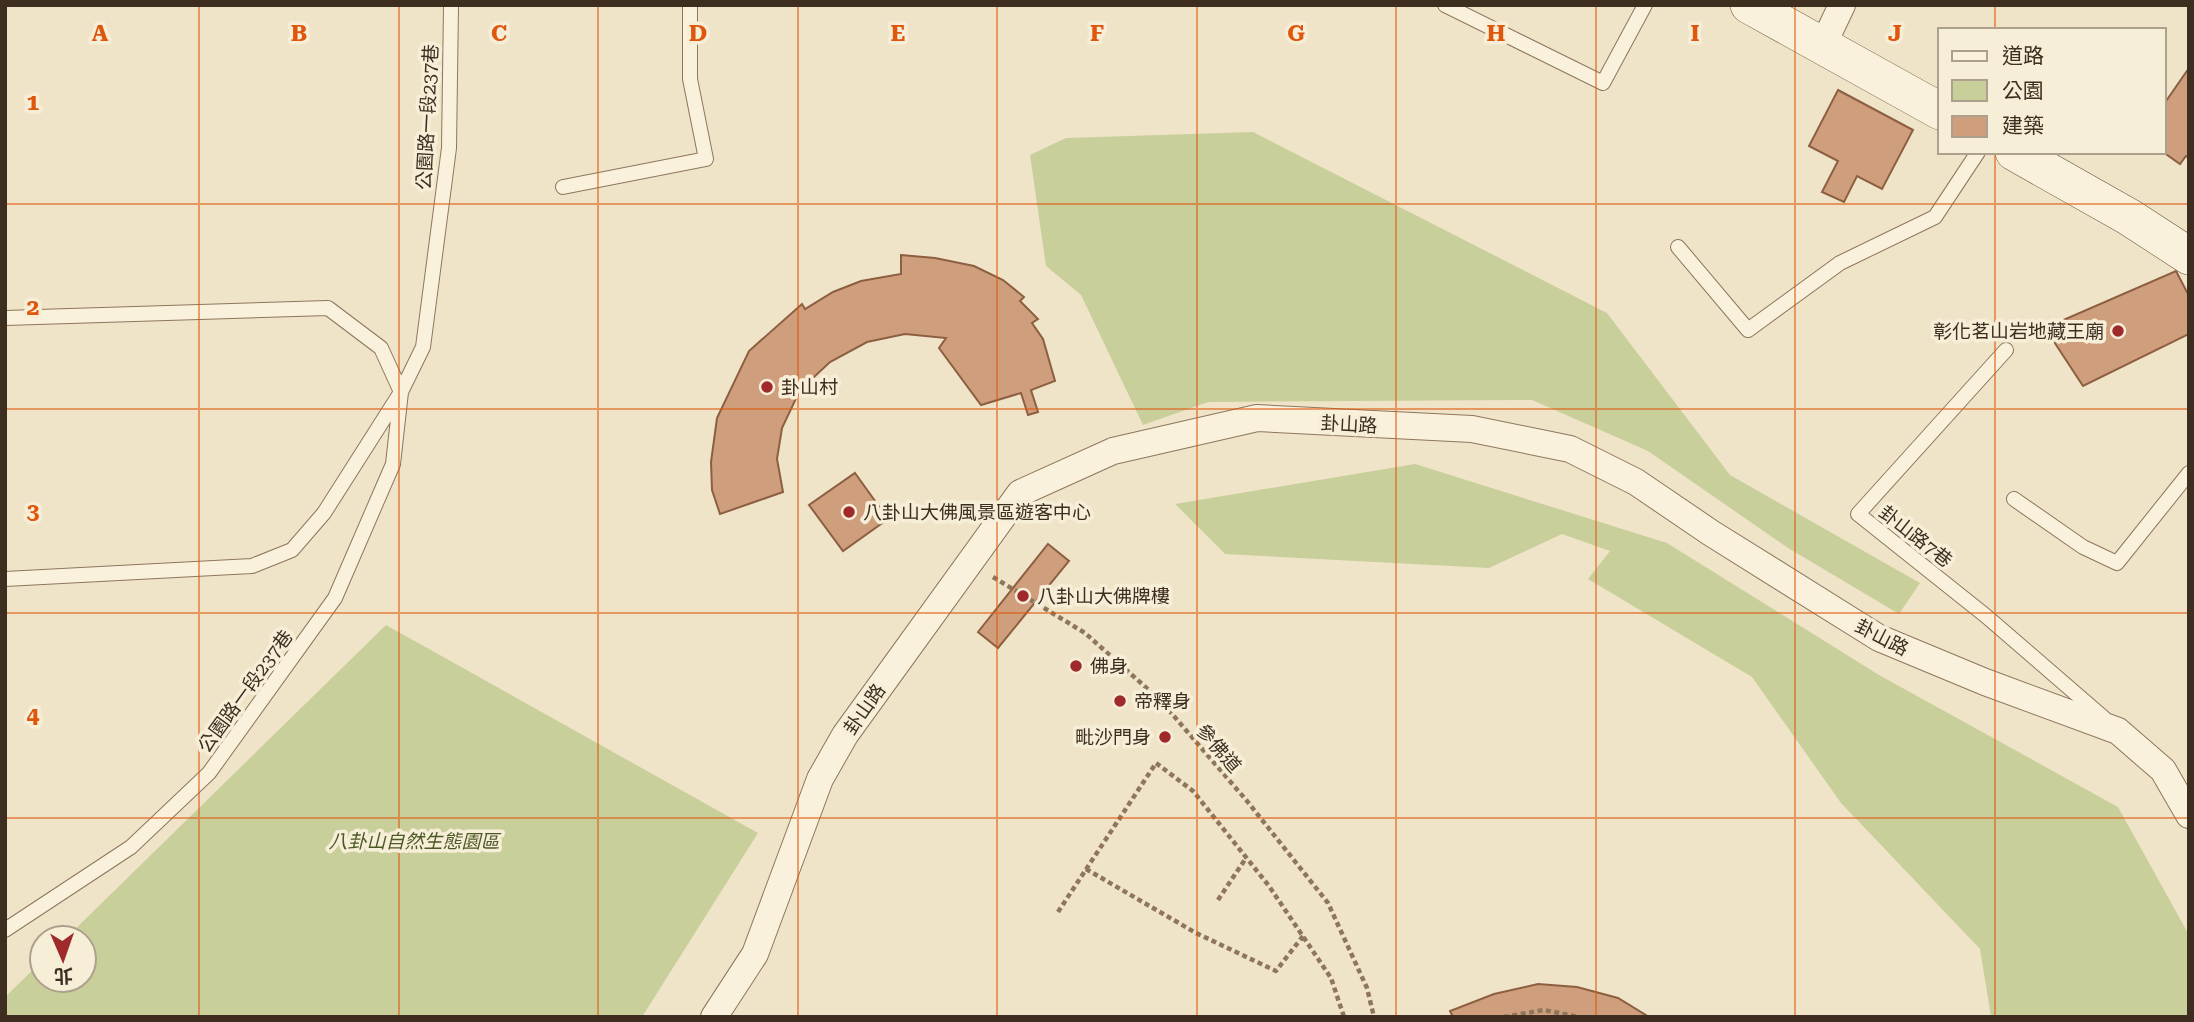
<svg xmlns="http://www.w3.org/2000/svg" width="2194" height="1022" viewBox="0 0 2194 1022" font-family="'Roboto Serif','Noto Sans TC',serif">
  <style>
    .green { fill: #c9cf9b }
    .building { fill: #cf9f7d; stroke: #8d5f41; stroke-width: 2 }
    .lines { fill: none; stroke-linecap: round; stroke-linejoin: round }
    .lane-casing { stroke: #8d765c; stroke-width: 16 }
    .street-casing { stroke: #8d765c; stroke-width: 28 }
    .secondary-casing { stroke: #6f573f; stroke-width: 38 }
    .path { stroke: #8d765c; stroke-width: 4.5; stroke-dasharray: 5 3.5; stroke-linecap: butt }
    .lane { stroke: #faf1dc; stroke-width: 14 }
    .street { stroke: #faf1dc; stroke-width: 26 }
    .secondary { stroke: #faf1dc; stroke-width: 37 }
    .grid { fill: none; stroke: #df570d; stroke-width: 2; stroke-opacity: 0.55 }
    .poi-dot { fill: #9e2a2b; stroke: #f7eed8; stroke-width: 2.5 }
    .labels { text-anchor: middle; stroke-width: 7; stroke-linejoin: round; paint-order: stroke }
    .street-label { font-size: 19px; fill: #3d2e20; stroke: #f7eed8 }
    .poi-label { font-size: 19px; fill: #3d2e20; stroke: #f7eed8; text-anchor: start }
    .park-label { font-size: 19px; font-style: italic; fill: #4d5a26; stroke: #f7eed8 }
    .grid-label { font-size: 23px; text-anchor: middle; font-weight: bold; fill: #df570d; stroke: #f7eed8; stroke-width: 7; stroke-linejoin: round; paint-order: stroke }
  </style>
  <rect width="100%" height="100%" fill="#f0e4c8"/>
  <path class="green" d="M1253,132L1607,313L1730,475L1920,583L1899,614L1788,548L1648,451L1532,400L1208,402L1143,425L1081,295L1046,266L1030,155L1066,138Z
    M1415,464L1667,543L1879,675L2118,807L2189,935V1017H1991L1980,949L1841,803L1752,677L1588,579L1610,551L1562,534L1489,568L1225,554L1175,504Z
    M386,625L758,833L642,1017H5V997L42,961V980H84V938H66Z"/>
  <path class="building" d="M2189,68V158L2186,156L2180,164L2163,152L2164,104Z
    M1838,90L1913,130L1882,189L1857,176L1844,202L1822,192L1838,161L1809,146Z
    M901,255L935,258L974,266L1003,280L1024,297L1020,301L1038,319L1032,323L1043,339L1055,381L1031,390L1038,412L1028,415L1021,393L981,405L939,348L946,338L905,334L867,342L830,362L800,390L782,428L777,459L783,492L720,514L712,490L711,462L717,418L749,351L802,304L805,309L833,292L861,281L901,274Z
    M2176,271L2189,296V334L2083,386L2045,328Z
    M855,473L888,519L843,551L809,505Z
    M1048,544L1069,561L998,648L978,632Z
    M1538,984L1577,987L1618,998L1649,1017H1453L1450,1011L1494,994Z"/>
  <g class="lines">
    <defs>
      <path id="lane" d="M1445,5L1603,83L1645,5
        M563,187L706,159L690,79V5
        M1678,247L1748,330L1840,263L1935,217L1978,152
        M5,318L328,308L381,348L401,392L324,513L292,550L252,566L5,579
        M2006,350L1858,514L1986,616L2104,718
        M2014,499L2083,547L2117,563L2189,473
        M5,930L131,847L209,773L335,598L393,464L401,392L423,347L449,148L451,5"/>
      <path id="street" d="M1823,45L1842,5
        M714,1017L755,954L820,779L845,735L1020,493L1113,451L1257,418L1472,429L1570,449L1636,482L1711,533L1879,638L1985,682L2118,731L2163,770L2189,815"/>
      <path id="secondary" d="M1749,5L1940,111
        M2014,152L2129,217L2189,256"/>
    </defs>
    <use href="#lane" class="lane-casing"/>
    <use href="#street" class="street-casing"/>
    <use href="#secondary" class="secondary-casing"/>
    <path class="path" d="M993,577L1085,633L1160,700L1247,801L1328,903L1367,988L1374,1017
      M1086,869L1196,933L1276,971L1303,936
      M1218,900L1246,858
      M1058,912L1156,763L1193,791L1269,886L1331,978L1344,1017
      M1504,1017L1544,1010L1579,1017"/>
    <use href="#lane" class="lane"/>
    <use href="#street" class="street"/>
    <use href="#secondary" class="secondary"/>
  </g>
  <path class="grid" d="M199,5V1017M399,5V1017M598,5V1017M798,5V1017M997,5V1017M1197,5V1017M1396,5V1017M1596,5V1017M1795,5V1017M1995,5V30M1995,152V1017M5,204H2189M5,409H2189M5,613H2189M5,818H2189"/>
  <g class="poi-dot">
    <circle cx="2118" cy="331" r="7"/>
    <circle cx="767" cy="387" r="7"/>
    <circle cx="849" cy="512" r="7"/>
    <circle cx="1023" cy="596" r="7"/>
    <circle cx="1076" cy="666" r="7"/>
    <circle cx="1120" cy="701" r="7"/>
    <circle cx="1165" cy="737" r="7"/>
  </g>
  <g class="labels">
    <g class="street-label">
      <text transform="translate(427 117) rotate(-87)" y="7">公園路一段237巷</text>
      <text transform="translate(1349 424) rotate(3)" y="7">卦山路</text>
      <text transform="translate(1916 536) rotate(38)" y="7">卦山路7巷</text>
      <text transform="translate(1882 637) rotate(27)" y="7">卦山路</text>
      <text transform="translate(245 691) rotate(-54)" y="7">公園路一段237巷</text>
      <text transform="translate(864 709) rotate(-55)" y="7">卦山路</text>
      <text transform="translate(1219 748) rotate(49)" y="7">參佛道</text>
    </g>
    <g class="poi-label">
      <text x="2104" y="338" text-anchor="end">彰化茗山岩地藏王廟</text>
      <text x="781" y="394">卦山村</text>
      <text x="863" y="519">八卦山大佛風景區遊客中心</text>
      <text x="1037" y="603">八卦山大佛牌樓</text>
      <text x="1090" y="673">佛身</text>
      <text x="1134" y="708">帝釋身</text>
      <text x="1151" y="744" text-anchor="end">毗沙門身</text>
    </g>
    <g class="park-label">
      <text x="414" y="848">八卦山自然生態園區</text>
    </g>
  </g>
  <g class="grid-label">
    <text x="100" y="41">A</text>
    <text x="299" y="41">B</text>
    <text x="499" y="41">C</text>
    <text x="698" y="41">D</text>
    <text x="898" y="41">E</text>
    <text x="1097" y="41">F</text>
    <text x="1296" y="41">G</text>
    <text x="1496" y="41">H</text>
    <text x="1695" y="41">I</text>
    <text x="1895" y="41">J</text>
    <text x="33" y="110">1</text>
    <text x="33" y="315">2</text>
    <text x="33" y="519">3</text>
    <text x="33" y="723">4</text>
  </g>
  <rect width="2194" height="1022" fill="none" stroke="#3d2e20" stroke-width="14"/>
  <rect x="1938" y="28" width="228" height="126" fill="#f7eed8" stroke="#ada18e" stroke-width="2"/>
  <rect x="1952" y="51" width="35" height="10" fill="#faf1dc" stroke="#ada18e" stroke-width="2"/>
  <text x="2002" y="63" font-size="21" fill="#3d2e20">道路</text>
  <rect x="1952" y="80" width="35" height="21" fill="#c9cf9b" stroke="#ada18e" stroke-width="2"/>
  <text x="2002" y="98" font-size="21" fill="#3d2e20">公園</text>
  <rect x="1952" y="116" width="35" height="21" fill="#cf9f7d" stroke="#ada18e" stroke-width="2"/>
  <text x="2002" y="133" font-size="21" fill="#3d2e20">建築</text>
  <g transform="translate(63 959) rotate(178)"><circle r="33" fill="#f7eed8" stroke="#ada18e" stroke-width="2"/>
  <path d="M0-5L12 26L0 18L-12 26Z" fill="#9e2a2b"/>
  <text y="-10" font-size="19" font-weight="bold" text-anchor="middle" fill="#3d2e20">北</text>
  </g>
</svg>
